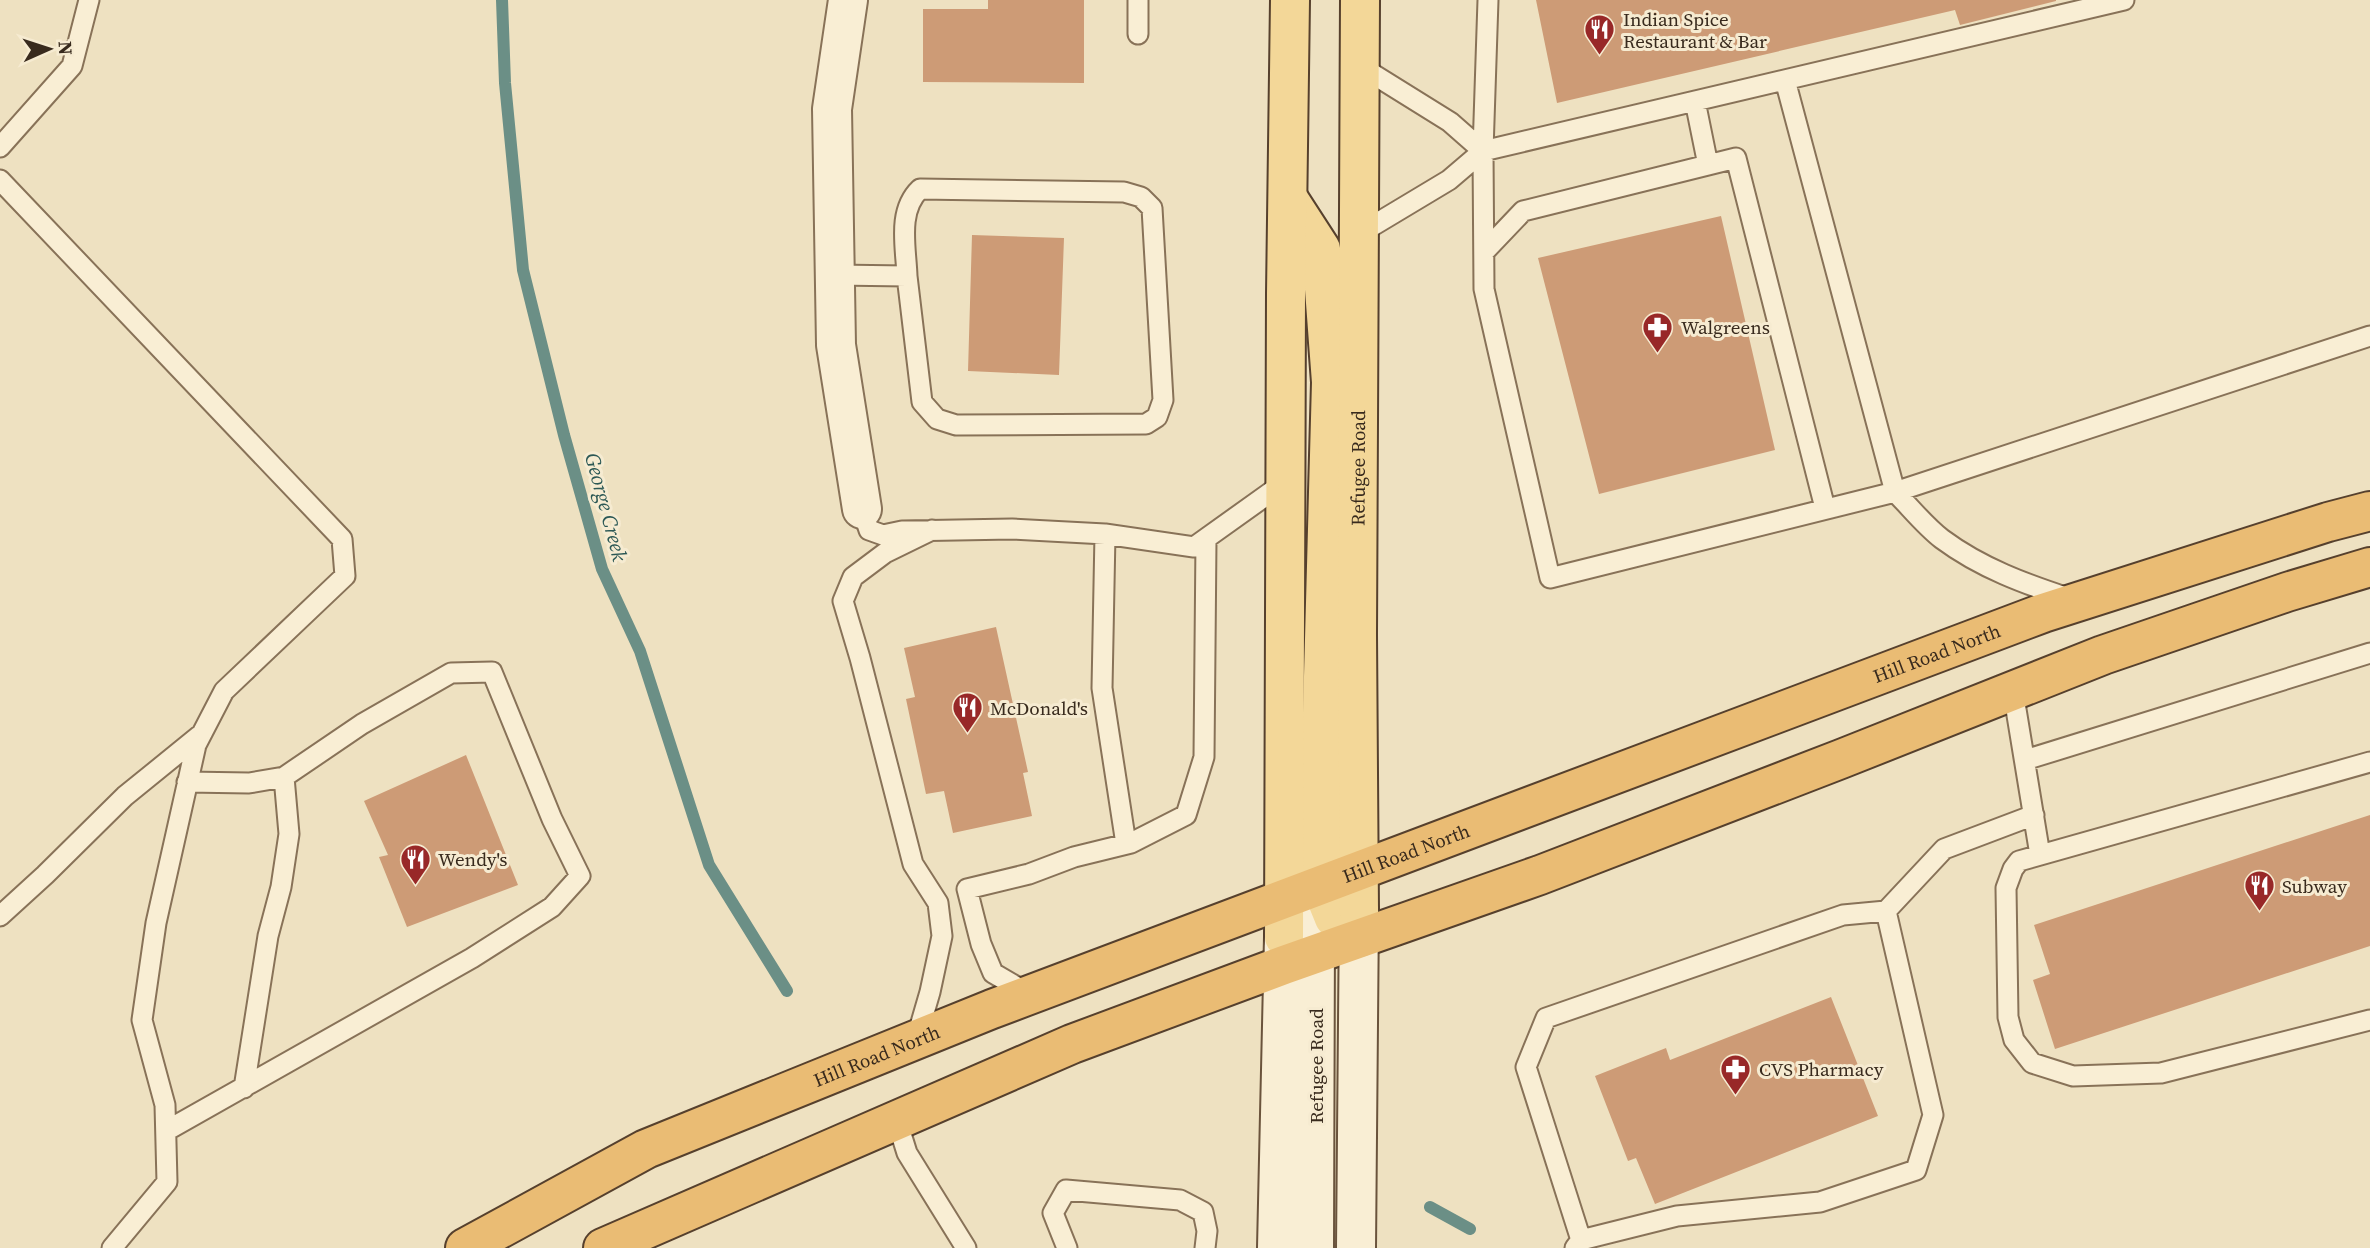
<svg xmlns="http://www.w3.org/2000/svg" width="2370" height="1248" viewBox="0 0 2370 1248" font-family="'Source Serif 4',serif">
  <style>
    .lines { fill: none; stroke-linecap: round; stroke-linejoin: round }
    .stream { stroke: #6b8f86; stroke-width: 12 }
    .building { fill: #cd9b76 }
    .service-casing { stroke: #887258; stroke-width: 23 }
    .minor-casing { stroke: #887258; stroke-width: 42 }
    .secondary-casing { stroke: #6a533c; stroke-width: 42 }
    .primary-casing { stroke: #56402d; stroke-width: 42 }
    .trunk-casing { stroke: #56402d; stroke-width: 42 }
    .service { stroke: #f9eed4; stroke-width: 19 }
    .minor { stroke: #f9eed4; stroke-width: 38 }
    .secondary { stroke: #f9eed4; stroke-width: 38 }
    .primary { stroke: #f3d798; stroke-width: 38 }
    .trunk { stroke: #eabc74; stroke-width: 38 }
    .labels { text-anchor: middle; stroke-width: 6; stroke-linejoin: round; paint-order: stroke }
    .poi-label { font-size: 19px; fill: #382a1d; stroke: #f6ebd1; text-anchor: start }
    .street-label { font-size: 19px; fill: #382a1d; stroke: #f6ebd1 }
    .water-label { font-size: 21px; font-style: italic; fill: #2c5855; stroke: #f6ebd1 }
  </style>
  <rect width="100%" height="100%" fill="#eee1c1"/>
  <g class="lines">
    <path class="stream" d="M502,0L505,83L523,270L564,435L602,569L640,651L709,865L787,991
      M1430,1207L1470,1229"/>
  </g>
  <path class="building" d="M988,0H1084V83L923,82V9H988Z
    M1536,0H2056V1L1960,25L1955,10L1557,103Z
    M1721,216L1775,450L1599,494L1538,258Z
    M972,235L1064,238L1059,375L968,371Z
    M996,627L1028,772L1023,773L1032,816L953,833L944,791L926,794L906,699L915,697L904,648Z
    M466,755L518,885L407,927L379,857L388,855L364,801Z
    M2370,815V946L2055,1049L2033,980L2050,974L2034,925Z
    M1831,997L1878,1116L1655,1204L1636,1158L1628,1161L1595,1076L1666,1048L1670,1060Z"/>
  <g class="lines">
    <defs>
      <path id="service" d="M1488,0L1483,151L1484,289L1550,578L1895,492L2370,336
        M1138,34V0
        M1360,66L1450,122L1483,151
        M1785,80L1895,492C1910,507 1925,526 1942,539C1981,568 2025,584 2071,599
        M1695,101L1708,165
        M0,147L72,66L89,0
        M0,180L342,539L345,576L224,691L196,745L156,923L142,1020L165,1105L167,1182L112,1248
        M1359,234L1449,180L1483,151L2124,0
        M1484,252L1523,211L1736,158L1825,508
        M835,275L907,276L922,402L937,419L956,425L1146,424L1157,417L1163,400L1152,208L1141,197L1124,192L920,189C897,211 906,247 907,276
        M862,509L869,530L883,535L902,531L1012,529L1105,534L1194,547L1285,482
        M1105,534L1102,688L1126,844
        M2013,691L2040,855
        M2025,760L2370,653
        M2370,762L2019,861L2013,869L2006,888L2008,1017L2014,1040L2032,1063L2073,1076L2161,1073L2370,1020
        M0,916L45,875L125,796L199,736
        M1029,994L993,973L981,944L967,889L1029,874L1074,857L1131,843L1186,815L1204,757L1206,540
        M916,1040L930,992L942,936L938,903L913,864L860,658L843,601L853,577L885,553L932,530
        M244,1088L268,936L281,887L289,834L284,777
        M897,1121L907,1153L966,1248
        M166,1131L472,958L552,907L580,876L552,819L492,672L451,673L362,724L284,777L249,783L187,782
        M1581,1240L1526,1067L1546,1018L1843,915L1886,911L1944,849L2034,815
        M1067,1248L1053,1213L1066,1190L1180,1200L1203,1212L1207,1231L1205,1248
        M1575,1248L1581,1240L1677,1216L1820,1202L1916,1170L1933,1115L1886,911"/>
      <path id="minor" d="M848,0L832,109L836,345L862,509"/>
      <path id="secondary" d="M1285,900L1309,915L1315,929L1314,1248
        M1277,1248L1284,937
        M1356,1248L1359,911"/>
      <g id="primary">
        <path d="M1288,198L1321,249L1331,382L1321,750V886L1334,918L1348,933L1360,938"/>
        <path id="s1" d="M1359,911L1357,635L1360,0"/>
        <path d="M1284,937L1286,293L1290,0"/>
      </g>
      <g id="trunk">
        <path id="s2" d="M465,1248L646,1149L992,1009L2043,613L2328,522L2370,511"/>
        <path d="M603,1248L1072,1044L1284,965L1540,875L1841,759L2103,655L2287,592L2370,567"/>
      </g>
    </defs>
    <use href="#service" class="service-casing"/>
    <use href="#minor" class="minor-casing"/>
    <use href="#secondary" class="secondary-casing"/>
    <use href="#primary" class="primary-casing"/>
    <use href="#trunk" class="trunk-casing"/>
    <use href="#service" class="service"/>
    <use href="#minor" class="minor"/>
    <use href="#secondary" class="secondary"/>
    <use href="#primary" class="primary"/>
    <use href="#trunk" class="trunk"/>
  </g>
  <defs>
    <symbol id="restaurant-pin" viewBox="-11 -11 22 30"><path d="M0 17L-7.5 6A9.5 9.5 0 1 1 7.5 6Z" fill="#982828" stroke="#f6ebd1"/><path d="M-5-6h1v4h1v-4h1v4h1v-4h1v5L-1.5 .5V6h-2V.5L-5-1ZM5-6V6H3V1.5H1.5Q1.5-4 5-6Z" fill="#fff"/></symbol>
    <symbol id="pharmacy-pin" viewBox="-11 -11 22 30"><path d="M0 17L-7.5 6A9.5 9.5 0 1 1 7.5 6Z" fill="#982828" stroke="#f6ebd1"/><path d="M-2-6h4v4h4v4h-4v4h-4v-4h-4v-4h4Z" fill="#fff"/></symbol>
  </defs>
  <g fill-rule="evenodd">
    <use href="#restaurant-pin" x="1582" y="12" width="35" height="47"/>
    <use href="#pharmacy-pin" x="1640" y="310" width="35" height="47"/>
    <use href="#restaurant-pin" x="950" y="690" width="35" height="47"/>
    <use href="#restaurant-pin" x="398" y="842" width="35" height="47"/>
    <use href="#restaurant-pin" x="2242" y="868" width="35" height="47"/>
    <use href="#pharmacy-pin" x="1718" y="1052" width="35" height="47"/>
  </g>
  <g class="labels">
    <g class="poi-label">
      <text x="1623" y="26">Indian Spice<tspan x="1623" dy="22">Restaurant &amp; Bar</tspan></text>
      <text x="1681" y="334">Walgreens</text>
      <text x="990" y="715">McDonald's</text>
      <text x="438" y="866">Wendy's</text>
      <text x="2282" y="893">Subway</text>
      <text x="1759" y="1076">CVS Pharmacy</text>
    </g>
    <g class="street-label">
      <text dy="7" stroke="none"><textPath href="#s1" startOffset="443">Refugee Road</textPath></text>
      <text dy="7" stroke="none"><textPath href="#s2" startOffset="1589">Hill Road North</textPath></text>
      <text dy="7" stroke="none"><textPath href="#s2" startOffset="1022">Hill Road North</textPath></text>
      <text dy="7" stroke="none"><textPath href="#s2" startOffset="455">Hill Road North</textPath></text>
      <text transform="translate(1316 1066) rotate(-90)" y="7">Refugee Road</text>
    </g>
    <g class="water-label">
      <text transform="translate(606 507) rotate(75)" y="7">George Creek</text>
    </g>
  </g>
  <g transform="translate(49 49) rotate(87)" stroke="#f6ebd1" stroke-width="5" paint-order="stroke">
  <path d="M0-5L12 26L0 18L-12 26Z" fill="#382a1d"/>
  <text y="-10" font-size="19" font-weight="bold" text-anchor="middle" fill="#382a1d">N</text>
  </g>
</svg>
